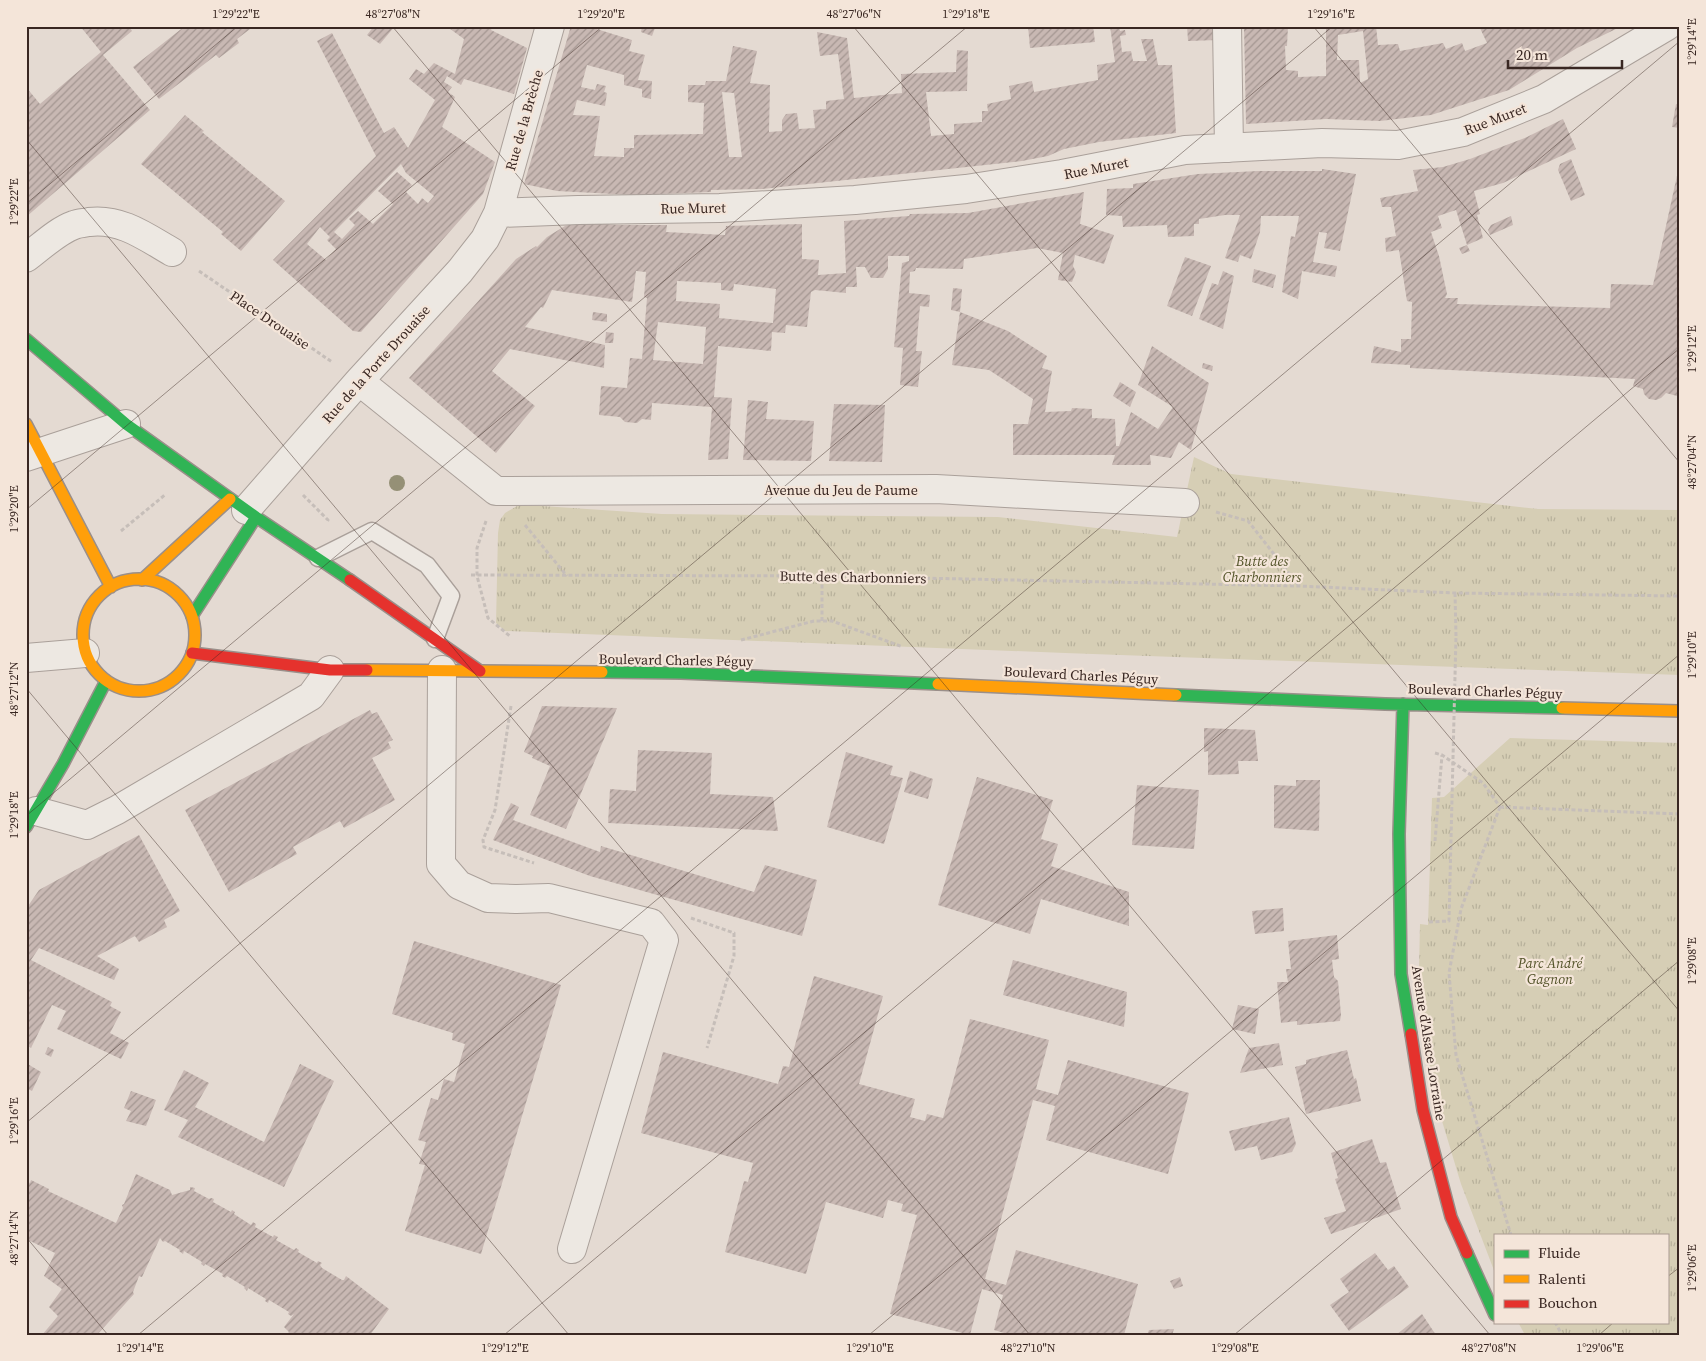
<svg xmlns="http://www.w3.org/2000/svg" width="1706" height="1361" viewBox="0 0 1706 1361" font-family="'Source Serif 4',serif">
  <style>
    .park { fill: url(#park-tufts) }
    .building { fill: url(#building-hatch); fill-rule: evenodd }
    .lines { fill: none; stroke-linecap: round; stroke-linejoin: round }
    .lane-casing { stroke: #aaa09a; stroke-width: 19 }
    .street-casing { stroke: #aaa09a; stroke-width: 30 }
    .fast-casing { stroke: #9a8f8a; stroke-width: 14 }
    .slow-casing { stroke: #9a8f8a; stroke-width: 14 }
    .jam-casing { stroke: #9a8f8a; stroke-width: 14 }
    .path { stroke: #c6beb9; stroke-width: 3; stroke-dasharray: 4 2.5; stroke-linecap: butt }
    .lane { stroke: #ede8e2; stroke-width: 16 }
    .street { stroke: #ede8e2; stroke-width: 28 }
    .fast { stroke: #30b455; stroke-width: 11 }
    .slow { stroke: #ff9f0a; stroke-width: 11 }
    .jam { stroke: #e5322d; stroke-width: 11 }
    .path-bridge { stroke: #c6beb9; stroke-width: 3; stroke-dasharray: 4 2.5; stroke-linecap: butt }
    .tree { fill: #959076 }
    .ticks { fill: none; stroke: #392722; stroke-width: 1; stroke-opacity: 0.45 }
    .labels { text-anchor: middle; stroke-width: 4.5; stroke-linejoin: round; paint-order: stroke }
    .street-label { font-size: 14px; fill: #392722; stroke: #f4e5d9 }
    .park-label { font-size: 14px; font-style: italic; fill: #54542a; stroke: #f4e5d9 }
    .neatline { fill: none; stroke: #392722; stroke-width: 2 }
    .ticks-label { font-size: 12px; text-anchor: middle; fill: #392722 }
  </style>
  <defs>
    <pattern id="park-tufts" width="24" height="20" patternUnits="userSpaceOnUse" patternTransform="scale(1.25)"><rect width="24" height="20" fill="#d6ceb5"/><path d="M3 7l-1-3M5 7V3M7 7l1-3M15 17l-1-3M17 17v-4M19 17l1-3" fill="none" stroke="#b8b19b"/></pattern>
    <pattern id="building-hatch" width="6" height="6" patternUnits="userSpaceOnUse" patternTransform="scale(1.25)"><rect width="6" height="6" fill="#c8b8b3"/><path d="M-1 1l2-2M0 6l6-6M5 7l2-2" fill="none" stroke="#a39691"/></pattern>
  </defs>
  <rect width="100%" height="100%" fill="#e4dad2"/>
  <path class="park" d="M1194,457L1231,474L1538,509L1680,510V675L1065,653L505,631L496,623L498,533L500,520L505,513L517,506H542L662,514L998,517L1177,537Z
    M1510,738L1680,743V1335H1525L1518,1322H1667V1235H1495V1273L1461,1184L1439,1111L1423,1036L1419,969L1420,924L1428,925L1432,798L1444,797Z"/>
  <path class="building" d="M80,26H129L132,31L103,55L150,110L26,217V87L40,104L101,52Z
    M185,26H254L237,39L239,43L219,58L216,55L159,99L133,67Z
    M374,26H395L380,44L367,35Z
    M446,26H493L491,30L527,48L514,94L464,79L461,85L447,76L444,82L452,87L448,92L455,97L442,127L495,162L483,194L361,332L353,331L273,260L376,156L317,41L332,33L384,133L394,127L408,148L435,100L409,79L416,69L424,74L434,63L455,74L464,39ZM401,164L406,173L434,196L428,203L422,198L418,204L406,192L412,185L397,172L378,191L393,204L373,224L358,211L349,219L355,225L342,239L334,232ZM320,227L330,237L327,240L336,249L326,260L307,244Z
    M571,26H587L632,40L629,51L645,55L638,80L652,81L651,99L642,97V89L624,85V75L587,65L581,87L595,90L597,84L606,86L604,92L607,93L605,106L577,100L573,115L600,116L594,156L624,157V148H634V135L703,134L704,103L688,102V85H705L706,81H726L733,46L757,51L750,83L770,85L769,132L782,131V120L786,114L797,113L799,129L815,128L813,110L826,109V101L844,99L838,54L820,56L817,32L847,38L854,98L902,93L901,74L956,72L957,50L968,51L967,91L926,92L931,136L954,134V124L982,122V111H988L987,104L1011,99L1009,86L1032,81L1034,92L1098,80L1097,65L1115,62L1110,26H1119L1120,31L1125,30L1126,35L1120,36L1122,52L1131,51L1133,61H1147L1141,39H1153L1158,65H1172L1176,133L1099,142L1064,149L1048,156L1022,161L762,189L711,190V192L633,195L557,191L524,184ZM722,92L734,93L742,157H729Z
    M642,26L655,28L652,36L641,32Z
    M1028,26H1093L1095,42L1030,48Z
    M1187,26H1216L1218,40L1188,41Z
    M1244,26H1288L1287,46H1285L1286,70L1298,71V77L1326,76V26H1376L1378,45L1398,44L1400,51L1443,43L1446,49L1462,43L1465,51L1487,43L1479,26H1622L1577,48L1509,90L1431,115L1380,121L1326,119L1246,124ZM1363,31L1368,79L1360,83L1359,60H1337L1338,35Z
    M1676,104L1680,105V128L1672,127Z
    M185,115L204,131L202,132L285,201L241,251L221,234L223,232L141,164Z
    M1563,119L1576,149L1503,183L1474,191L1480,214L1477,215L1483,238L1467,245L1456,210L1438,216L1442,228L1431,232L1439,256L1447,294L1445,298H1458L1457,304L1610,308L1611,284L1653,285L1680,162V388L1677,396L1666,393L1661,398L1656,400L1649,399L1644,394L1643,389L1633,386L1635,379L1410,368V365L1371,363L1374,346L1401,352V339H1411L1412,302L1407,301L1399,250L1386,252L1385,238L1396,236L1391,207H1382L1380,198L1418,191L1413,170L1443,167L1470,159L1527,137Z
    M1571,159L1585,195L1571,201L1558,170L1560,164Z
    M1322,169L1356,174L1340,251L1324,248L1327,233L1319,232L1313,262L1337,266L1335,277L1302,271L1298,299L1282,292L1291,236L1295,237L1299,216H1261L1260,232L1251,259L1240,255L1238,262L1225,258L1240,215H1225L1199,219V224H1194V236L1168,237L1167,225L1123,227L1122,216L1106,215L1107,189L1133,188V184L1198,174L1258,171H1322Z
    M1084,192L1080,224L1114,235L1104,264L1075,255L1073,266L1076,272L1072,282L1058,280L1063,253L1037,248L964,259L963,269L916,268L915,271L910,272L909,293L930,295L929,307L920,306L916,351H922L918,387L900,385L903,348L894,347L902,263L909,261V256H888V269L883,278H871L865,267H856L857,287H846V293L815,290L811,292L807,327L786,325L785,333L772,332L771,351L718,346L714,397L732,398L728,459L708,460L712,407L652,403L651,420L642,419L637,423L625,422L620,417L599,415L601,386L627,388L630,358L642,359L647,298L644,297L646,272L636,271L632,302L552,290L543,308L541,307L525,327L605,345L604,368L510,349L492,371L535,406L496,453L409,378L516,259L536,246L537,247L547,237L565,226L579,222L618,225H667L666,232L725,235L726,226L802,224V259L819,260L818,275L846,273L844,221L909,216L910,214L968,213ZM677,281L721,283V290L733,291L734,284L776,289L773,323L719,318L720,304L676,301ZM658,322L706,327L703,364L653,360Z
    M1511,216L1513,225L1490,235L1488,230L1491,225Z
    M1467,245L1470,251L1462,254L1459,248Z
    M1185,257L1211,266L1192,316L1167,306Z
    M1254,269L1276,275L1273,288L1252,282Z
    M1223,271L1234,276L1223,329L1199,319L1212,283L1218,285Z
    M953,288L962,289L960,312L951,310Z
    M593,312L607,314V322L592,320Z
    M960,312L1008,331L1047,356L1042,368L1052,371L1045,412L1071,411L1072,408L1092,409V418L1115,419L1116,446H1119L1131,412L1158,429L1173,407L1138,385L1152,346L1209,383L1191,450L1179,442L1171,458L1150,455L1151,465H1112L1115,455H1013V424H1028L1033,399L989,370L952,365Z
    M606,332L614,333L613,343H605Z
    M1203,363L1213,366L1212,371L1202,368Z
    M1120,382L1136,392L1130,407L1113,396Z
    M748,400L768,402L766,419L814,421L811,461L743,460Z
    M834,404L885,405L882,462L829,461Z
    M542,706L617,708L566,829L530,815L550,766L532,758L533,756L524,752Z
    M370,710L372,714L377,712L393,740L388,742L391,748L372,758L395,800L344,828L340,821L293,847L297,854L229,892L185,810Z
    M1204,728L1255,730L1258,761H1238L1239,774L1208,775V751L1204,752Z
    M638,750L712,753L710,794L773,797L778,831L608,823L610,789L636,791Z
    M846,752L893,766L890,775L903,778L884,844L827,827Z
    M910,771L933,779L928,799L904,792Z
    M977,777L1053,800L1041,839L1058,844L1051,866L1129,892V926L1041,899L1030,934L938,905Z
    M1296,780H1320L1319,831L1274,828V785L1296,786Z
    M1137,785L1199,790L1194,849L1132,845Z
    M511,803L519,807L513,820L600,852L601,846L754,892L765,865L817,880L802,936L590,876L493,840Z
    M139,835L180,911L164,920L167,927L139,942L135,936L97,956L119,969L114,980L39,948L31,960L112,1002L110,1006L121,1012L110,1033L129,1043L121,1059L57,1029L66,1011L52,1005L31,1048L26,1045V909L39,890Z
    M1283,908L1284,931L1255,934L1252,911Z
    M1337,935L1339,959L1332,960L1334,977L1338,981L1341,1015L1340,1021L1297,1025V1021L1281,1023L1277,982H1288L1286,969H1291L1288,941Z
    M414,941L561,985L481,1254L405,1231L425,1165L419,1164L426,1142L418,1140L431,1098L438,1100L444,1079L454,1082L465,1044L452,1040L453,1033L392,1014Z
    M1013,960L1127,992L1124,1027L1003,995Z
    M814,976L883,996L859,1084L915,1099L910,1117L925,1121L927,1114L943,1118L970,1019L1049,1040L1036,1089L1058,1095L1068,1060L1189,1093L1168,1174L1046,1140L1055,1106L1033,1100L985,1279L1006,1285L1016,1250L1138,1284L1124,1335H1011L994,1330L1003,1295L982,1289L970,1335L890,1314L917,1215L901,1211L903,1204L888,1200L883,1218L826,1202L806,1274L725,1252L744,1181L748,1182L753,1163L641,1133L663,1052L778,1084L783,1066L789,1067Z
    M1238,1005L1259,1009L1255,1034L1232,1029Z
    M1279,1043L1283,1065L1240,1073L1249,1048Z
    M48,1047L54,1050L51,1057L45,1054Z
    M1347,1050L1354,1079L1356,1078L1361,1101L1306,1114L1295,1067L1306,1064V1060Z
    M26,1063L41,1072L32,1091L26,1088Z
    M300,1064L334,1081L284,1187L178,1137L188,1120L164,1110L184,1070L209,1083L195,1107L264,1142Z
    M131,1091L156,1100L146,1126L126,1121L131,1111L124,1108Z
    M1289,1117L1296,1144L1292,1152L1261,1160L1257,1146L1235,1151L1229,1131Z
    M1372,1139L1380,1163L1386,1162L1401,1209L1331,1234L1324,1218L1346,1211L1335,1179L1338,1178L1331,1153Z
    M136,1174L170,1190L172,1195L190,1190V1187L195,1188L194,1191L209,1199L211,1198L214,1199L213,1202L231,1212L232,1210L235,1212L234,1214L251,1225L253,1222L256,1224L255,1227L273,1237L274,1235L278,1237L276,1240L294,1250L296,1248L299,1250L298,1252L317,1263L318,1261L322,1263L320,1265L322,1268L342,1280H344L346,1276L389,1309L370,1335H287L289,1332L284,1327L294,1314L291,1316L288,1314L289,1312L269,1300L268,1303L265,1301L266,1299L248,1288L247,1291L244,1288L245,1287L227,1276L225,1278L222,1276L223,1274L205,1264L204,1266L201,1264L202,1262L184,1251L183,1254L179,1251L180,1250L165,1241L163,1242L160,1238L142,1277L139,1276L133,1292L134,1294L97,1335H42L58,1316L49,1307L62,1289L44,1276L55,1253L26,1239V1181L30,1183L31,1180L49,1189L48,1191L116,1223L123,1208L122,1205L124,1204Z
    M1375,1253L1388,1270L1394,1266L1409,1287L1349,1331L1330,1305L1349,1292L1340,1279Z
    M1180,1277L1183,1286L1174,1289L1170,1281Z
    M1422,1314L1436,1335H1396Z
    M1174,1329L1172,1335H1147L1149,1330Z"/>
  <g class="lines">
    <defs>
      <path id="lane" d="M318,558L372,531L427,565L451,596L435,639"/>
      <path id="street" d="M1227,26L1229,148
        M498,213L578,210L720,208L855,200L966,189L1062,174L1185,150L1322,143L1398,145L1463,132L1544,99L1667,26
        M26,258C41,247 57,231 74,225C79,223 85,223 89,222C121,218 146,237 172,252
        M359,381L496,491L936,489L1185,503
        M26,457L126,424
        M246,510L359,381L460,271L485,239L498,213L550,26
        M26,658L85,653
        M442,670L441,864L459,885L488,898L516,899L549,898L651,923L664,940L572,1249
        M36,811L87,825L117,810L311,696L330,670"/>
      <path id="fast" d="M26,339L126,424L256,517L350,580
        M192,616L256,517
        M602,672L681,673L938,684
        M1176,695L1385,704L1562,708
        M1403,704L1399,834L1401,974L1411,1034
        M26,827L63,764L106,681
        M1467,1253L1495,1315"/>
      <path id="slow" d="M26,424L111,587
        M83 635a56 56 0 1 1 112 0a56 56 0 1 1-112 0Z
        M142,580L230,499
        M367,670L602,672
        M938,684L1176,695
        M1562,708L1680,711"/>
      <path id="jam" d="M350,580L480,671
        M192,653L330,670H367
        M1411,1034L1423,1110L1451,1217L1467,1253"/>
    </defs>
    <use href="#lane" class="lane-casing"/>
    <use href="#street" class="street-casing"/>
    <use href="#fast" class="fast-casing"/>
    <use href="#slow" class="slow-casing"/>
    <use href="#jam" class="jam-casing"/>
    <path class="path" d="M199,271L332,362
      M303,495L328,520L327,522
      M1216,512L1248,521L1299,586
      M486,521L477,548V576L488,618L511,637
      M525,525L567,576
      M121,531L166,494
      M471,575L822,576L1299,586L1455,593L1680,596
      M1455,593L1456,636
      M822,621V576
      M741,640L814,621H832L903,647
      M511,706L495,810L483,840L484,847L534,863
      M1435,753L1442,755L1483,783L1500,807
      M1500,807L1461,909L1449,973L1456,1055L1511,1235
      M1500,807L1680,814
      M1435,841L1442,755
      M691,918L734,933V956L707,1048
      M1555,1322L1562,1335"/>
    <use href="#lane" class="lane"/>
    <use href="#street" class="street"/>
    <use href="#fast" class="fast"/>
    <use href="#slow" class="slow"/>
    <use href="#jam" class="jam"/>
    <path class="path-bridge" d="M1429,922L1449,921L1456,636"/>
  </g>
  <circle class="tree" cx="397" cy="483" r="8"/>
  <path class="ticks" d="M392,26L1490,1335M853,26L1680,1012M1313,26L1680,463M26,139L1030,1335M26,204L238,26M26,510L603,26M26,688L569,1335M26,816L968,26M26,1123L1333,26M26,1237L108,1335M1667,1277L1680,1267M138,1335L1680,41M504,1335L1680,348M869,1335L1680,654M1234,1335L1680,960M1599,1335L1614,1322"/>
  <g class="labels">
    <g class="street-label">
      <text transform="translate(1495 119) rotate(-21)" y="5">Rue Muret</text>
      <text transform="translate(524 120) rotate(-74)" y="5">Rue de la Brèche</text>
      <text transform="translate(1096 168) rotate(-11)" y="5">Rue Muret</text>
      <text transform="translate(693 208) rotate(-1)" y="5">Rue Muret</text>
      <text transform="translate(270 320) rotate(34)" y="5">Place Drouaise</text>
      <text transform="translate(376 364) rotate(-48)" y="5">Rue de la Porte Drouaise</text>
      <text x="841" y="495">Avenue du Jeu de Paume</text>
      <text transform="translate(853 577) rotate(1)" y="5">Butte des Charbonniers</text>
      <text transform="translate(676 660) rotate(1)" y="5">Boulevard Charles Péguy</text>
      <text transform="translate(1081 675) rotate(3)" y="5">Boulevard Charles Péguy</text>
      <text transform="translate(1485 691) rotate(2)" y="5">Boulevard Charles Péguy</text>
      <text transform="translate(1429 1043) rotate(81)" y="5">Avenue d'Alsace Lorraine</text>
    </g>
    <g class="park-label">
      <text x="1262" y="566">Butte des<tspan x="1262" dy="16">Charbonniers</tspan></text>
      <text x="1550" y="968">Parc André<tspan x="1550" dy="16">Gagnon</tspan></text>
    </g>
  </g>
  <rect width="1706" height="1361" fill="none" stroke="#f4e5d9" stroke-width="55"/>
  <rect x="1494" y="1234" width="175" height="90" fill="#f4e5d9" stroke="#a99990"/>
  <rect x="1504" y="1250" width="25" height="8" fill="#30b455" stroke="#a99990"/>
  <text x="1538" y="1258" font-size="15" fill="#392722">Fluide</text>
  <rect x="1504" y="1275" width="25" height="8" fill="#ff9f0a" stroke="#a99990"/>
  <text x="1538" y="1284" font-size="15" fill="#392722">Ralenti</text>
  <rect x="1504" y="1300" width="25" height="8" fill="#e5322d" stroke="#a99990"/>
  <text x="1538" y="1308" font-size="15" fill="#392722">Bouchon</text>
  <path d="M1508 60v8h114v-8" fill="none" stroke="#392722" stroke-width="2.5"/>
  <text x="1516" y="60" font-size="15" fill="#392722" stroke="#f4e5d9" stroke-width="4" paint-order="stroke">20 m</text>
  <rect x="28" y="28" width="1650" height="1306" class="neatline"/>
  <g class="ticks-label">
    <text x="236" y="18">1°29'22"E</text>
    <text x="393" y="18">48°27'08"N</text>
    <text x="601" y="18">1°29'20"E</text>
    <text x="854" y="18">48°27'06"N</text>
    <text x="966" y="18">1°29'18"E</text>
    <text x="1331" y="18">1°29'16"E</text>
    <text transform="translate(1692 42) rotate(-90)" y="4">1°29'14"E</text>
    <text transform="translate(14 202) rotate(-90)" y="4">1°29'22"E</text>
    <text transform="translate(1692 349) rotate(-90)" y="4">1°29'12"E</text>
    <text transform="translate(1692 462) rotate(-90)" y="4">48°27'04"N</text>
    <text transform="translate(14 509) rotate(-90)" y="4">1°29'20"E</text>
    <text transform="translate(1692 655) rotate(-90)" y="4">1°29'10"E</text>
    <text transform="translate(14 689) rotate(-90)" y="4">48°27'12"N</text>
    <text transform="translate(14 815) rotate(-90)" y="4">1°29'18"E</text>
    <text transform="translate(1692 961) rotate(-90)" y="4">1°29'08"E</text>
    <text transform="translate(14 1121) rotate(-90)" y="4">1°29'16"E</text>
    <text transform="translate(14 1238) rotate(-90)" y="4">48°27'14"N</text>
    <text transform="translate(1692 1268) rotate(-90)" y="4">1°29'06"E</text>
    <text x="140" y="1352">1°29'14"E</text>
    <text x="505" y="1352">1°29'12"E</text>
    <text x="870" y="1352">1°29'10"E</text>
    <text x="1028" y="1352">48°27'10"N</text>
    <text x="1235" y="1352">1°29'08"E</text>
    <text x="1489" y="1352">48°27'08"N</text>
    <text x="1600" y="1352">1°29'06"E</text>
  </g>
</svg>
